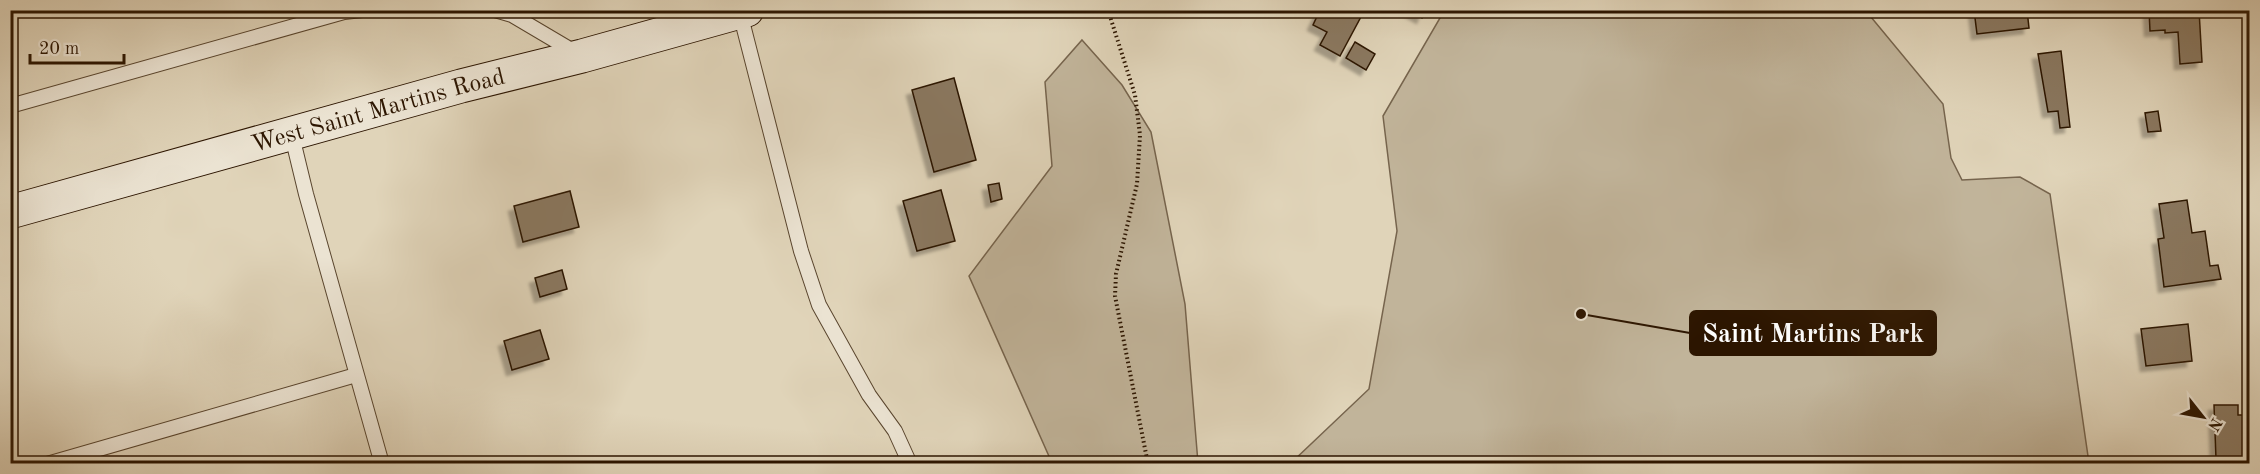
<svg xmlns="http://www.w3.org/2000/svg" width="2260" height="474" viewBox="0 0 2260 474" font-family="'Old Standard TT',serif">
  <style>
    .green { fill: #c1b49a; stroke: #76644d; stroke-width: 1.5 }
    .building { fill: #8a7860; stroke: #2c1500; stroke-width: 1.5; filter: url(#shadow) }
    .lines { fill: none; stroke-linecap: round; stroke-linejoin: round }
    .lane-casing { stroke: #59452e; stroke-width: 16 }
    .secondary-casing { stroke: #2c1500; stroke-width: 35 }
    .path { stroke: #2c1500; stroke-width: 4; stroke-dasharray: 1.5 3; stroke-linecap: butt }
    .lane { stroke: #ebe3d2; stroke-width: 14 }
    .secondary { stroke: #ebe3d2; stroke-width: 33 }
    .labels { text-anchor: middle; stroke-width: 4.5; stroke-linejoin: round; paint-order: stroke }
    .street-label { font-size: 24px; fill: #2c1500; stroke: #ebe3d2 }
    .leader { fill: none; stroke: #2c1500; stroke-width: 2 }
    .callout-dot { fill: #2c1500; stroke: #ebe3d2; stroke-width: 2 }
    .callout { fill: #2c1500; stroke: #2c1500; stroke-width: 2 }
    .callout-label { font-size: 26px; text-anchor: middle; font-weight: bold; fill: #fff }
  </style>
  <defs>
    <filter id="shadow"><feDropShadow dx="-5.5" dy="5.5" stdDeviation="1.5" flood-color="#0004"/></filter>
  </defs>
  <rect width="100%" height="100%" fill="#e0d4b9"/>
  <filter id="stains"><feTurbulence type="fractalNoise" baseFrequency=".00333" numOctaves="4"/><feColorMatrix values="0 0 0 0 .2 0 0 0 0 .09 0 0 0 0 .02 0 0 0 .5 -.17"/></filter>
  <radialGradient id="worn" r=".72"><stop offset=".6" stop-color="#630" stop-opacity="0"/><stop offset="1" stop-color="#630" stop-opacity=".3"/></radialGradient>
  <path class="green" d="M1444,11H1866L1943,104L1951,158L1962,180L2020,177L2050,194L2089,463H1291L1369,389L1397,231L1383,116Z
    M1082,40L1122,85L1151,132L1185,304L1198,463H1052L969,276L1052,166L1045,82Z"/>
  <path class="building" d="M1320,10H1358L1363,13L1340,56L1320,45L1327,32L1313,25Z
    M1408,10H1425L1422,18Z
    M1974,10H2027L2029,28L1977,34Z
    M2149,10H2199L2202,62L2180,64L2178,32L2165,33V30L2150,31Z
    M1355,42L1375,54L1366,70L1346,58Z
    M2061,51L2070,127L2060,128L2058,111L2048,112L2038,54Z
    M954,78L976,160L934,172L912,90Z
    M2158,111L2161,131L2148,132L2145,113Z
    M999,183L1002,199L991,202L988,185Z
    M941,190L955,241L917,251L903,201Z
    M570,191L579,227L523,242L514,206Z
    M2187,200L2192,233L2205,231L2210,266L2218,265L2221,279L2164,287L2158,239L2164,238L2159,204Z
    M562,270L567,289L540,297L535,278Z
    M2188,324L2192,361L2146,366L2141,329Z
    M540,330L549,359L512,370L504,341Z
    M2214,405H2238V415H2250V458L2216,459Z"/>
  <g class="lines">
    <defs>
      <path id="lane" d="M495,10L512,15L578,54
        M740,13L801,251L819,305L869,395L895,431L910,464
        M10,106L344,12L362,10
        M291,132L306,194L382,464
        M47,464L356,375"/>
      <g id="secondary">
        <path id="s1" d="M10,212L461,86L582,56L747,10"/>
      </g>
    </defs>
    <use href="#lane" class="lane-casing"/>
    <use href="#secondary" class="secondary-casing"/>
    <path class="path" d="M1108,10L1135,95L1140,135L1137,184L1116,274L1115,296L1148,464"/>
    <use href="#lane" class="lane"/>
    <use href="#secondary" class="secondary"/>
  </g>
  <g class="labels">
    <g class="street-label">
      <text dy="8" stroke="none"><textPath href="#s1" startOffset="382">West Saint Martins Road</textPath></text>
    </g>
  </g>
  <path class="leader" d="M1581 314L1690 333"/>
  <circle class="callout-dot" cx="1581" cy="314" r="6"/>
  <rect class="callout" x="1690" y="311" width="246" height="44" rx="6"/>
  <g class="callout-label">
    <text x="1813" y="342">Saint Martins Park</text>
  </g>
  <rect width="2260" height="474" fill="none" stroke="#e0d4b9" stroke-width="36"/>
  <rect x="12" y="12" width="2236" height="450" fill="none" stroke="#2c1500" stroke-width="3"/>
  <rect x="18" y="18" width="2224" height="438" fill="none" stroke="#2c1500" stroke-width="1.5"/>
  <g transform="translate(2203 417) rotate(121)" stroke="#ebe3d2" stroke-width="4.5" paint-order="stroke">
  <path d="M0-4.5L10 22L0 15L-10 22Z" fill="#2c1500"/>
  <text y="-9" font-size="16" font-weight="bold" text-anchor="middle" fill="#2c1500">N</text>
  </g>
  <path d="M30 54v9h94v-9" fill="none" stroke="#2c1500" stroke-width="3"/>
  <text x="39" y="54" font-size="18" fill="#2c1500" stroke="#ebe3d2" stroke-width="4.5" paint-order="stroke">20 m</text>
  <rect width="100%" height="100%" filter="url(#stains)"/>
  <rect width="100%" height="100%" fill="url(#worn)"/>
</svg>
